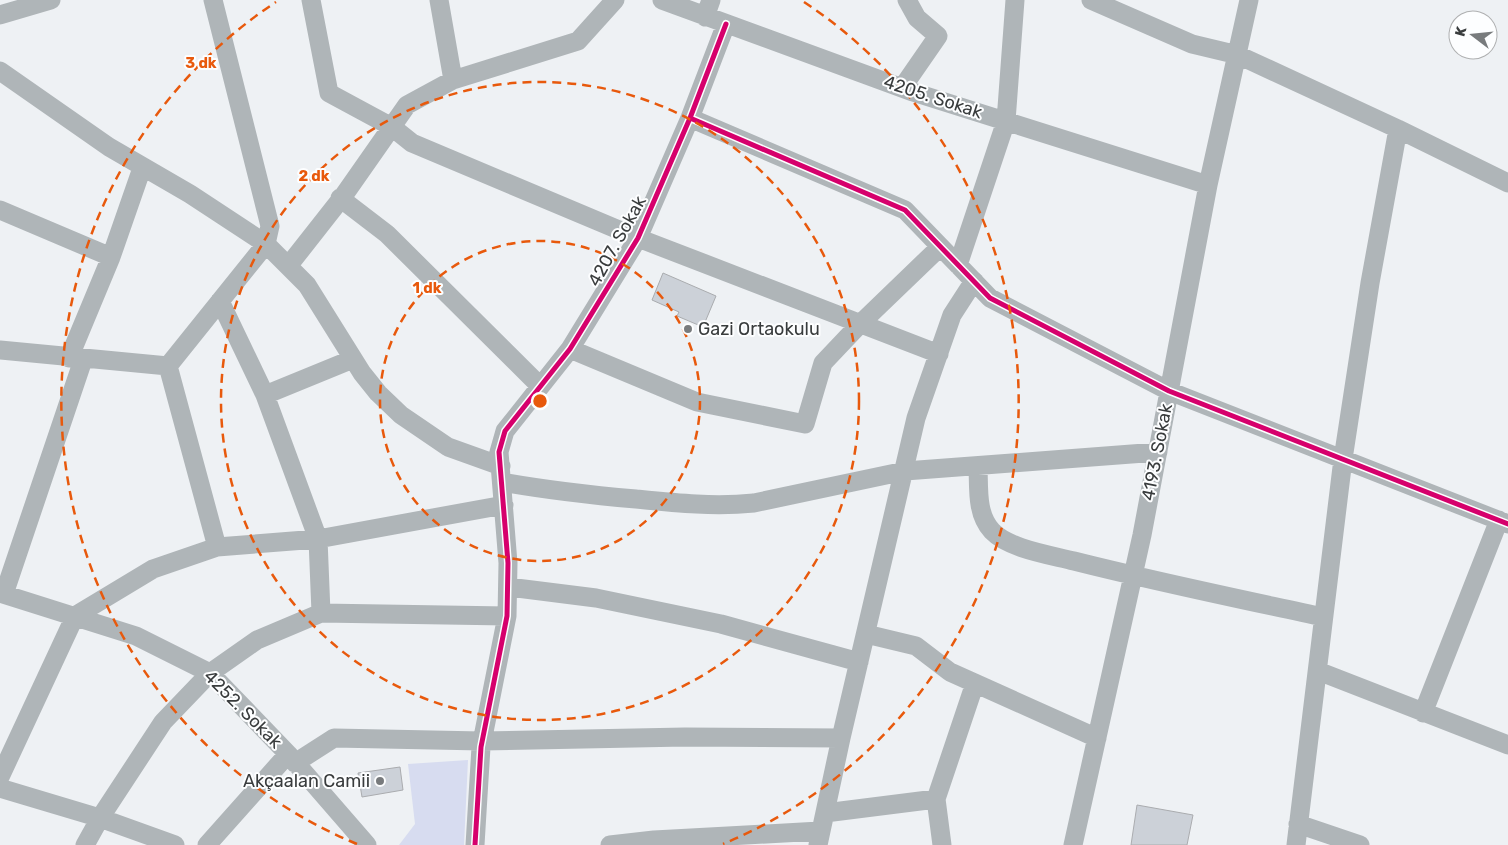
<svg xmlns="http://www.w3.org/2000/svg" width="1508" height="845" viewBox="0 0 1508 845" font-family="Rubik,sans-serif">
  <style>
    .green { fill: #d7dcf0 }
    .building { fill: #ccd1d8; stroke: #aaacaf }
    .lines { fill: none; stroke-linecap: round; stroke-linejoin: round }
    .minor { stroke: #afb5b8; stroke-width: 19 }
    .cycleway-casing { stroke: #fdfeff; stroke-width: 8 }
    .cycleway { stroke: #d6006c; stroke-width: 5 }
    .ring { fill: none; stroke: #e8590c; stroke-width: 2.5; stroke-dasharray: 9 6 }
    .poi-dot { fill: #787b7d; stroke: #fdfeff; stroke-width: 2 }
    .labels { text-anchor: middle; stroke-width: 4; stroke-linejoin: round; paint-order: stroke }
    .street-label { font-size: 18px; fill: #393c3d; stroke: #fdfeff }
    .poi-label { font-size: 18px; fill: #393c3d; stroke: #fdfeff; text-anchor: start }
    .centre { fill: #e8590c; stroke: #fdfeff; stroke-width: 2.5 }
    .ring-label { font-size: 15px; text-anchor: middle; font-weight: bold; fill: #e8590c; stroke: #fdfeff; stroke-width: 4; stroke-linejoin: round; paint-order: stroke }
  </style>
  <rect width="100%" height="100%" fill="#eef1f4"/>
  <path class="green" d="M468,760L464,845H399L415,824L408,764Z"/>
  <path class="building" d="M663,273L716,296L703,327L677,316L679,312L652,300Z
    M400,767L403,790L362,797L358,773Z
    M1137,805L1193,815L1187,845H1131Z"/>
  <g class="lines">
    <path class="minor" d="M311,0L329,93L392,127L412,143L638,238L939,354
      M439,0L453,80
      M662,0L913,92L1208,185
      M1091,0L1192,44L1238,55L1398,129L1508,183
      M0,15L51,0
      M705,17L711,0
      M0,71L109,147L190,194L266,244L307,285L362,373L378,393L401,415L448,447L501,466
      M902,88L938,36L917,18L907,0
      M690,118L905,210L990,298L1169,391L1508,524
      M340,198L387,234L540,386
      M0,210L111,257
      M289,265L344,195L407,105L453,80L578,41L615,0
      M958,265L1006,121L1015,0
      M220,301L265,395L318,539L321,613
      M570,349L697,402L805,424L823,363L859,325L940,247
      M0,350L168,366L266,244L270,226L213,0
      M69,358L111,257L142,168
      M168,366L217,547
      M265,395L353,359
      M978,466C979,488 976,514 992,531C1009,549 1051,555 1074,561C1157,582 1240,599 1323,617
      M502,482C547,490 591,495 636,499C676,503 714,507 754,503L905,471L1158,452
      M508,587L596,598L721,624L859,662
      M0,593L136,636L210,673L288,754L367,845
      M4,594L83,360
      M866,634L916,646L950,672L1097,738
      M1318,671L1508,745
      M1423,713L1499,520
      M295,763L334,738L482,741L685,737L841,738
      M0,777L75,616L153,569L217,547L318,539L504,505
      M0,788L100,818L175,845
      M825,813L936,799
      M1298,824L1360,845
      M85,845L100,818L163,722L210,673L257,640L321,613L507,616
      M207,845L288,754
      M475,845L481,747L507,616L508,563L499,452L505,431L570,349L638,238L690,118L726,24
      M610,845L654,840L820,831
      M818,845L841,738L916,418L952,315L974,281
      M942,845L936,799L975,683
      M1073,845L1142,535L1208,185L1249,0
      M1296,845L1343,459L1370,283L1398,129"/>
    <defs>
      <path id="cycleway" d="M690,118L905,210L990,298L1169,391L1508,524
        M475,845L481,747L507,616L508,563L499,452L505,431L570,349L638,238L690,118L726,24"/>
    </defs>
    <use href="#cycleway" class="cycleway-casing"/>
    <use href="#cycleway" class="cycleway"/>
  </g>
  <g class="ring">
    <circle cx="540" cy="401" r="160"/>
    <circle cx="540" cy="401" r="319"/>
    <path d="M357 844A479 479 0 0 1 276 2M804 2A479 479 0 0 1 723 844"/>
  </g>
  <g class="poi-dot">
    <circle cx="688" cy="329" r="5"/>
    <circle cx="380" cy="781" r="5"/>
  </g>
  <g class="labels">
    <g class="street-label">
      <text transform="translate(933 97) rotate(18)" y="6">4205. Sokak</text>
      <text transform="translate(617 241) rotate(-61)" y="6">4207. Sokak</text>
      <text transform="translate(1157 452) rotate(-79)" y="6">4193. Sokak</text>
      <text transform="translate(243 709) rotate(45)" y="6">4252. Sokak</text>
    </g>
    <g class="poi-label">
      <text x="698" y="335">Gazi Ortaokulu</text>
      <text x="370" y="787" text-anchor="end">Akçaalan Camii</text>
    </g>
  </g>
  <circle cx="540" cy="401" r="8" class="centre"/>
  <g class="ring-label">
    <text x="201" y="68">3 dk</text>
    <text x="314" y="181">2 dk</text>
    <text x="427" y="293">1 dk</text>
  </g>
  <g transform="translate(1473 35) rotate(286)"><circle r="24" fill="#fdfeff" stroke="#afb0b1"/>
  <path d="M0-4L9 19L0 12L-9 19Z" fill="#787b7d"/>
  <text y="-8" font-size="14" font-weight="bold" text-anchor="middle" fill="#393c3d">K</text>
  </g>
</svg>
